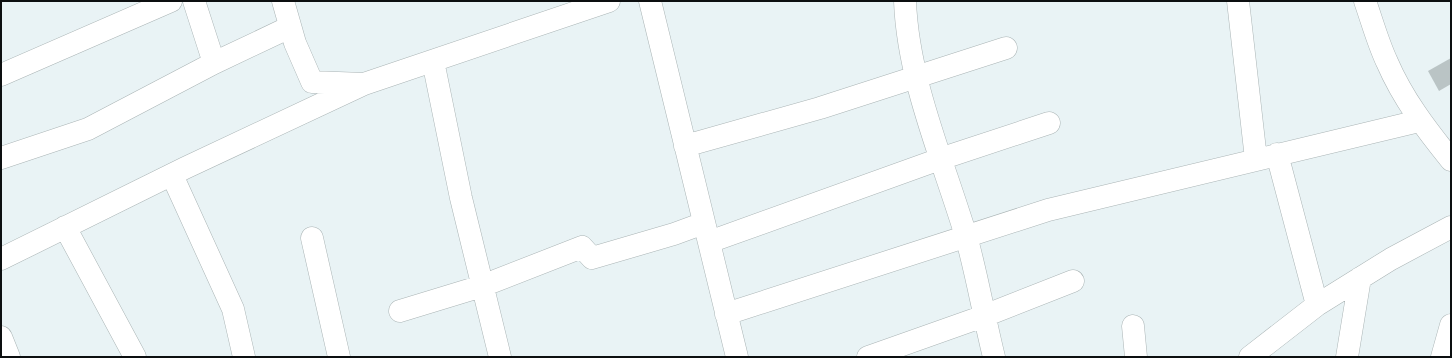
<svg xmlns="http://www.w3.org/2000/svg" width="1452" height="358" viewBox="0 0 1452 358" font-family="Helvetica,sans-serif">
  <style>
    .building { fill: #bac4c5 }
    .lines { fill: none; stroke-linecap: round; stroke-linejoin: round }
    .minor-casing { stroke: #aab4b5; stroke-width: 23 }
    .major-casing { stroke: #aab4b5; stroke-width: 23 }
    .minor { stroke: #fff; stroke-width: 22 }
    .major { stroke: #fff; stroke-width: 22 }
  </style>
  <rect width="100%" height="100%" fill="#e9f3f5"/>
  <path class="building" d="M1451,58V84L1439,91L1428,71Z"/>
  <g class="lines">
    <defs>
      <path id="minor" d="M194,1L214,63
        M283,1L295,43L312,82L364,84L609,1
        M650,1L737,357
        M905,1C908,81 943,160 966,236C977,275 984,317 994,357
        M1238,1L1256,159
        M433,61L461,198L500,357
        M1,75L171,1
        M685,146L820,108L1006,48
        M1277,154L1317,305
        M1,158L88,129L214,63L290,27
        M172,175L233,309L244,357
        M65,227L135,357
        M312,238L339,357
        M709,242L940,159L1049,123
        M1,259L185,168L364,84
        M400,311L482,286L582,247L592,258L674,234L704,223
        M726,314L1048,210L1419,121
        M1133,326L1136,357
        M1,337L9,357
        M868,357L984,316L1073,281
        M1250,357L1317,305L1391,259L1451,227
        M1347,357L1360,278
        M1442,357L1451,325"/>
      <path id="major" d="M1365,1C1372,21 1378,43 1387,62C1403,99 1426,129 1451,160"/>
    </defs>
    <use href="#minor" class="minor-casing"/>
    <use href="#major" class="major-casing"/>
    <use href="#minor" class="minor"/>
    <use href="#major" class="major"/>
  </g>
  <rect width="1452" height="358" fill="none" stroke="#0c0f10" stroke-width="4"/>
</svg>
